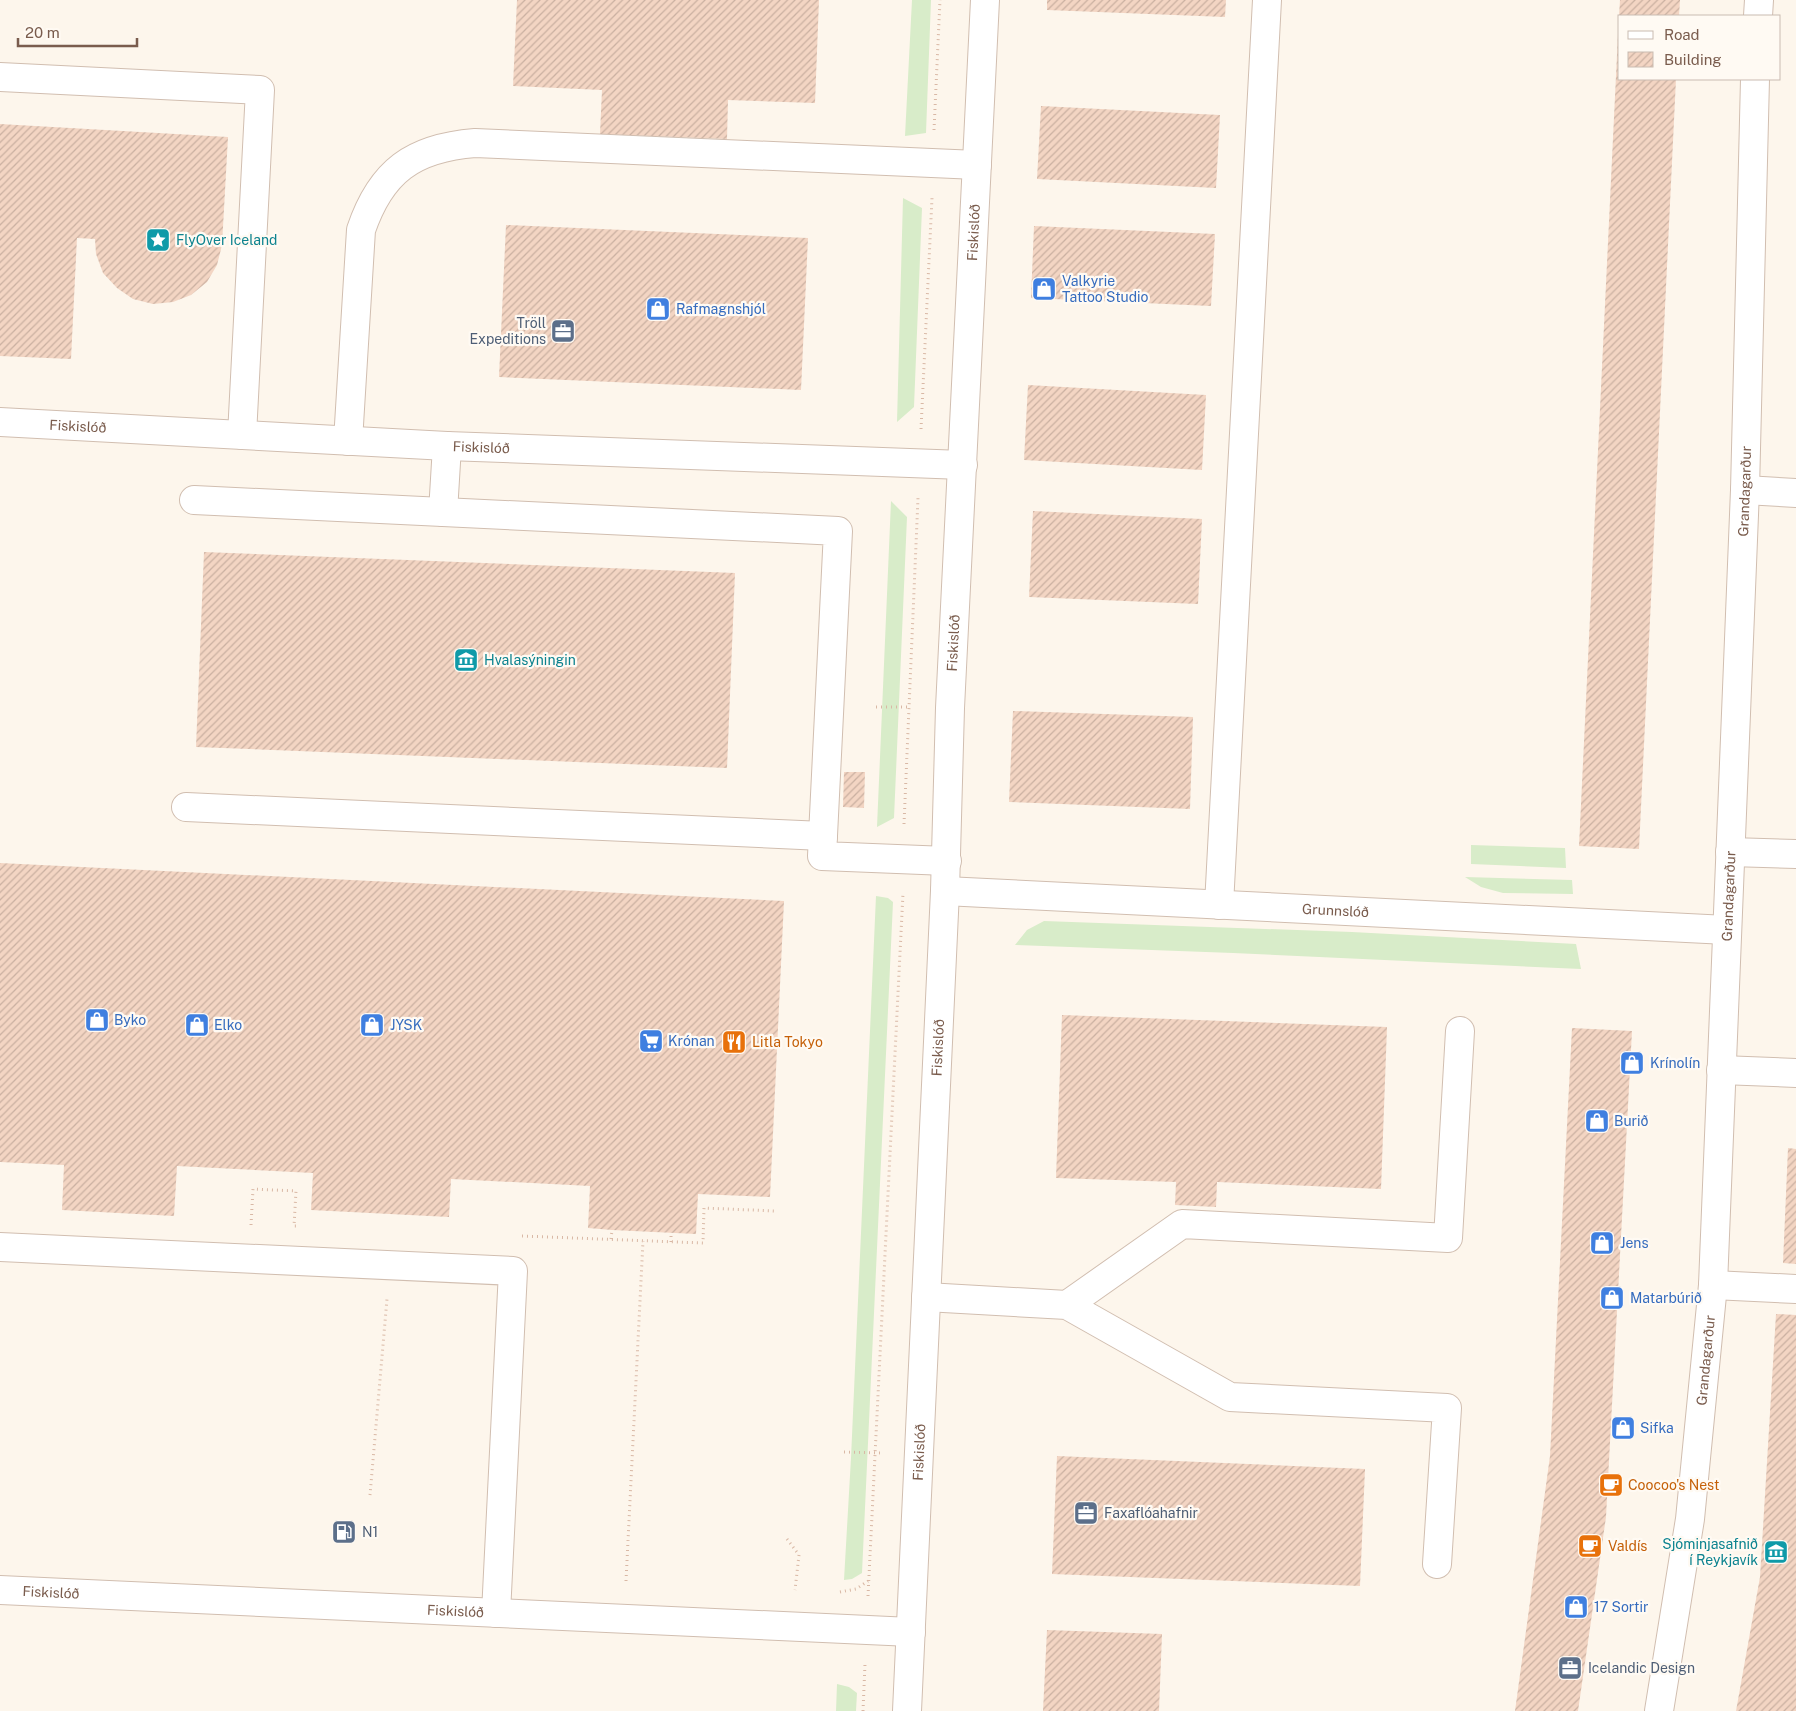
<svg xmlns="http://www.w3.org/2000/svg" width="1796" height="1711" viewBox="0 0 1796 1711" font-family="'Public Sans',sans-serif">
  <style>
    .grass { fill: #d8ecc9 }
    .building { fill: url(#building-hatch) }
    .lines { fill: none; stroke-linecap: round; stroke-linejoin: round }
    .minor-casing { stroke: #d1beb0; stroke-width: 30 }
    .path { stroke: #d9b8a5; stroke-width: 3; stroke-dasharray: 1 4; stroke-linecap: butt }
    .minor { stroke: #fff; stroke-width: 28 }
    .labels { text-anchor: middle; stroke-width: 4.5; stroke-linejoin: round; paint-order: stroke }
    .street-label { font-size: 14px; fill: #7a5c4d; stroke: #fffaf3 }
    .culture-label { font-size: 14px; fill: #0d838f; stroke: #fffaf3; text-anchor: start }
    .shop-label { font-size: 14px; fill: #366cbe; stroke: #fffaf3; text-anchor: start }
    .service-label { font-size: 14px; fill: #4e5e75; stroke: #fffaf3; text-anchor: start }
    .food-label { font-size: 14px; fill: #c56008; stroke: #fffaf3; text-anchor: start }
  </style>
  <defs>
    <pattern id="building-hatch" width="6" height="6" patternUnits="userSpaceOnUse" patternTransform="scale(1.25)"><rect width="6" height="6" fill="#f3d5c3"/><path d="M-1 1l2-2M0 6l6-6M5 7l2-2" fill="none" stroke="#cab0a1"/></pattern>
  </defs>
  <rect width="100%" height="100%" fill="#fdf6ec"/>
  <path class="grass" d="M912,0H931L926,133L905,136Z
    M903,198L922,208L914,407L897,422Z
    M891,501L907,517L894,818L877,827Z
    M1471,845L1565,848L1566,868L1471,864Z
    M1465,877L1572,880L1573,894L1503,893L1481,887Z
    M876,896L888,898L893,902L862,1573L852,1579L844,1580L851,1458Z
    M1044,921L1352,932L1576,944L1581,969L1233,953L1015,945L1027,930Z
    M837,1684L849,1687L857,1693L856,1711H836Z"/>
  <path class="building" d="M517,0H819L815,103L728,100L727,139L600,134L602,90L513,86Z
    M1047,0H1226L1225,17L1047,10Z
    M1620,0H1680L1679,16H1619Z
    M1618,34H1620V79H1676L1639,849L1579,846Z
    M1041,106L1220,115L1216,188L1037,179Z
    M0,124L228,137L222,245L217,265L207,282L191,295L173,302L153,304L133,299L117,288L103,273L96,254L95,239L77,238L71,359L0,356Z
    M506,225L808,238L801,390L499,377Z
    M1034,226L1215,234L1211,306L1031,298Z
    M1028,385L1206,395L1202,470L1024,460Z
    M1033,511L1202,519L1198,604L1029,597Z
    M204,552L735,573L727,768L196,747Z
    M1013,711L1193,717L1190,809L1009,802Z
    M844,772H865L864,808L843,807Z
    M0,863L784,901L770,1197L698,1194L696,1234L612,1230L588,1228L590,1186L451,1179L449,1217L311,1210L313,1173L177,1166L174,1216L62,1210L64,1165L0,1162Z
    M1062,1015L1387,1027L1381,1189L1217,1182L1216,1207L1175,1205L1176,1182L1056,1178Z
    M1572,1028L1632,1031L1606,1517L1578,1711H1515L1550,1456Z
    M1788,1148L1796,1149V1264L1783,1263Z
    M1776,1314L1796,1315V1711H1736L1760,1577Z
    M1057,1456L1365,1469L1360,1586L1052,1574Z
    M1047,1630L1162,1634L1159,1711H1043Z"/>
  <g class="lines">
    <defs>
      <g id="minor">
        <path d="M1758,16L1759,0"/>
        <path d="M0,77L260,90L242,435"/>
        <path id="s1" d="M0,422L447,446L963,465"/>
        <path d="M348,441L361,230C381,171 413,148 475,143L977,165"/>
        <path d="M1745,490L1796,493"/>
        <path d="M194,500L838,531L822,856L947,861"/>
        <path d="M443,512L447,446"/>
        <path d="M186,807L823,836"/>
        <path d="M1730,852L1796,854"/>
        <path id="s2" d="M945,891L1727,930"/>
        <path d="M1219,905L1267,0"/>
        <path d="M1721,1070L1796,1073"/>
        <path d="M0,1247L513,1271L496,1613"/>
        <path d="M1713,1285L1796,1289"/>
        <path d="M926,1297L1067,1305L1230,1397L1447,1408L1437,1564"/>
        <path d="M1067,1305L1182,1224L1448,1238L1460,1031"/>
        <path id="s3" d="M0,1590L911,1632"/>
        <path id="s4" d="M907,1711L945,891L950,708L985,0"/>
        <path id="s5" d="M1659,1711L1690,1519L1713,1285L1745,490L1755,79"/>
      </g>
    </defs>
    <use href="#minor" class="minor-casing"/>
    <path class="path" d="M934,130L940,0
      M921,429L932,198
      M876,707H909
      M904,824L918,498
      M251,1225L253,1189L296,1191L294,1226H296
      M522,1236L703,1243L704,1208L775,1211
      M611,1239L612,1230
      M671,1242V1232
      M844,1452L884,1453
      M370,1495L387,1299
      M787,1539L799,1555L795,1590
      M626,1581L643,1241
      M840,1592L856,1589L868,1581
      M868,1596L903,893
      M863,1711L865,1664"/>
    <use href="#minor" class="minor"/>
  </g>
  <defs>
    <symbol id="sight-square" viewBox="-11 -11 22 22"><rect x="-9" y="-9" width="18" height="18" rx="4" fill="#0f9aa8" stroke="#fffaf3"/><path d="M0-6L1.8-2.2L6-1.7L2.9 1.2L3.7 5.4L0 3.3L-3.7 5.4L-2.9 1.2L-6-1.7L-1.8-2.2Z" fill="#fff"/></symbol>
    <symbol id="shop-square" viewBox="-11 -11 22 22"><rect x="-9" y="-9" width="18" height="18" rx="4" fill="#3f7fe0" stroke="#fffaf3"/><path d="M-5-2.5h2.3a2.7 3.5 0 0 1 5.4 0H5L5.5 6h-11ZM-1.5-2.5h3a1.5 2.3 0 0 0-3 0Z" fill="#fff"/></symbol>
    <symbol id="office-square" viewBox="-11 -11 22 22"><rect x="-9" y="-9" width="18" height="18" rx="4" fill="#5c6f8a" stroke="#fffaf3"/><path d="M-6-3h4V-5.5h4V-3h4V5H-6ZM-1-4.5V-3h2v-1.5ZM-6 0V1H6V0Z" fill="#fff"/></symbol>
    <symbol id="museum-square" viewBox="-11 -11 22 22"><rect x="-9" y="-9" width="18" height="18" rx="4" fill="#0f9aa8" stroke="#fffaf3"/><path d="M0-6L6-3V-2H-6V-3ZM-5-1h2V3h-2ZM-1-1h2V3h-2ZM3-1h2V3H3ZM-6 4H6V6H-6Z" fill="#fff"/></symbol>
    <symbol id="supermarket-square" viewBox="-11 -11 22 22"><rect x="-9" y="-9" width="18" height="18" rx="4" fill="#3f7fe0" stroke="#fffaf3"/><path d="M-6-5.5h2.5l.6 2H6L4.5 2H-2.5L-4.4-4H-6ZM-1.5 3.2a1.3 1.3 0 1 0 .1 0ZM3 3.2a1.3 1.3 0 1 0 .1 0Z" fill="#fff"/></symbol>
    <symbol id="restaurant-square" viewBox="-11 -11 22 22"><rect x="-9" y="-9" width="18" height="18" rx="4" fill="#e8710a" stroke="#fffaf3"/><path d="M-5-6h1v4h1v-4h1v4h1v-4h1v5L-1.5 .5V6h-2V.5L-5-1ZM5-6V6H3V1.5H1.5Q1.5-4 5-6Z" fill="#fff"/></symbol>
    <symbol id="cafe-square" viewBox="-11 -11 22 22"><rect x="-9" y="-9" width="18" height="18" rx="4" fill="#e8710a" stroke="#fffaf3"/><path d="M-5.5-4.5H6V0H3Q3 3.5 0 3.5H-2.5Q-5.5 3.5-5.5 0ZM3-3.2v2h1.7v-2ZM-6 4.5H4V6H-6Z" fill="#fff"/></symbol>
    <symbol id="fuel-square" viewBox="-11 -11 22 22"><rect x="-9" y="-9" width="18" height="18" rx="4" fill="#5c6f8a" stroke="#fffaf3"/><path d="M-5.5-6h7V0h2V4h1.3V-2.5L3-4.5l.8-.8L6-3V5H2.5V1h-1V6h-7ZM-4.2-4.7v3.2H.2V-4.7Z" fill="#fff"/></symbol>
  </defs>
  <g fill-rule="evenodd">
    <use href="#sight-square" x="144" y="226" width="28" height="28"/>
    <use href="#shop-square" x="1030" y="275" width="28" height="28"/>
    <use href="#shop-square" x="644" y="295" width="28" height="28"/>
    <use href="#office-square" x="549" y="317" width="28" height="28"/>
    <use href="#museum-square" x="452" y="646" width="28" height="28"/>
    <use href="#shop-square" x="83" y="1006" width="28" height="28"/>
    <use href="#shop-square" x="183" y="1011" width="28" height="28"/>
    <use href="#shop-square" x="358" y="1011" width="28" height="28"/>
    <use href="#supermarket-square" x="637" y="1027" width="28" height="28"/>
    <use href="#restaurant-square" x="720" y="1028" width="28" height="28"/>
    <use href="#shop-square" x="1618" y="1049" width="28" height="28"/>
    <use href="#shop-square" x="1583" y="1107" width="28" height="28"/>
    <use href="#shop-square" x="1588" y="1229" width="28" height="28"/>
    <use href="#shop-square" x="1598" y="1284" width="28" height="28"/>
    <use href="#shop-square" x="1609" y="1414" width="28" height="28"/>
    <use href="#cafe-square" x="1597" y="1471" width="28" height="28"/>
    <use href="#office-square" x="1072" y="1499" width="28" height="28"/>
    <use href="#fuel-square" x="330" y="1518" width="28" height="28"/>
    <use href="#cafe-square" x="1576" y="1532" width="28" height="28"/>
    <use href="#museum-square" x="1762" y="1538" width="28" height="28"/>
    <use href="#shop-square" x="1562" y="1593" width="28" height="28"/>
    <use href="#office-square" x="1556" y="1654" width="28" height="28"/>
  </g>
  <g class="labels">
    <g class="street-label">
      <text dy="5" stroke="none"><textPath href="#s4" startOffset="1480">Fiskislóð</textPath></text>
      <text dy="5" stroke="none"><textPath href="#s1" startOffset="78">Fiskislóð</textPath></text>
      <text dy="5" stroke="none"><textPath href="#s1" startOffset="482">Fiskislóð</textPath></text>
      <text dy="5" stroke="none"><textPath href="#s5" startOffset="1224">Grandagarður</textPath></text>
      <text dy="5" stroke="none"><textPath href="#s4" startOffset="1069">Fiskislóð</textPath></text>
      <text dy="5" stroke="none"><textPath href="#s5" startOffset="819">Grandagarður</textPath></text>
      <text dy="5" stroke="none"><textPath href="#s2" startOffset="391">Grunnslóð</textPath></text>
      <text dy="5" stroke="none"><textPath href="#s4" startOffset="664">Fiskislóð</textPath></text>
      <text dy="5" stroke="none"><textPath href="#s5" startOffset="354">Grandagarður</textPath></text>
      <text dy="5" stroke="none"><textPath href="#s4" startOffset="259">Fiskislóð</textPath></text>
      <text dy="5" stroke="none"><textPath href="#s3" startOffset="51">Fiskislóð</textPath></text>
      <text dy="5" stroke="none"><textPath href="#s3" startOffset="456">Fiskislóð</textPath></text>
    </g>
    <g class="culture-label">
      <text x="176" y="245">FlyOver Iceland</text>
      <text x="484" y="665">Hvalasýningin</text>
      <text x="1758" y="1549" text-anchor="end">Sjóminjasafnið<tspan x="1758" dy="16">í Reykjavík</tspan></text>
    </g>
    <g class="shop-label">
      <text x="1062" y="286">Valkyrie<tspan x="1062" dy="16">Tattoo Studio</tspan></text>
      <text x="676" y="314">Rafmagnshjól</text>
      <text x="114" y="1025">Byko</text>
      <text x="214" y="1030">Elko</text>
      <text x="390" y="1030">JYSK</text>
      <text x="668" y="1046">Krónan</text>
      <text x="1650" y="1068">Krínolín</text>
      <text x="1614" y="1126">Burið</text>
      <text x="1620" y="1248">Jens</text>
      <text x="1630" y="1303">Matarbúrið</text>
      <text x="1640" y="1433">Sifka</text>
      <text x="1594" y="1612">17 Sortir</text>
    </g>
    <g class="service-label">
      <text x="546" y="328" text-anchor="end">Tröll<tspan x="546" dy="16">Expeditions</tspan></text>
      <text x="1104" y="1518">Faxaflóahafnir</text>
      <text x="362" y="1537">N1</text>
      <text x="1588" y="1673">Icelandic Design</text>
    </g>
    <g class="food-label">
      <text x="752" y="1047">Litla Tokyo</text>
      <text x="1628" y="1490">Coocoo's Nest</text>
      <text x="1608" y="1551">Valdís</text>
    </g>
  </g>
  <rect x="1618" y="15" width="162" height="65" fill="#fffaf3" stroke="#cabbb1"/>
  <rect x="1628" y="31" width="25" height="8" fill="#ffffff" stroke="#cabbb1"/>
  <text x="1664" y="40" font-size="15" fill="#7a5c4d">Road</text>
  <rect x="1628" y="52" width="25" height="15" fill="url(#building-hatch)" stroke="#cabbb1"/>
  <text x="1664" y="65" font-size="15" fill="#7a5c4d">Building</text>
  <path d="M18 38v8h119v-8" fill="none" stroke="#7a5c4d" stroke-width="2.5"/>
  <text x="25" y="38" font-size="15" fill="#7a5c4d" stroke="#fffaf3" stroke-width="4" paint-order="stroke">20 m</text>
</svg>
